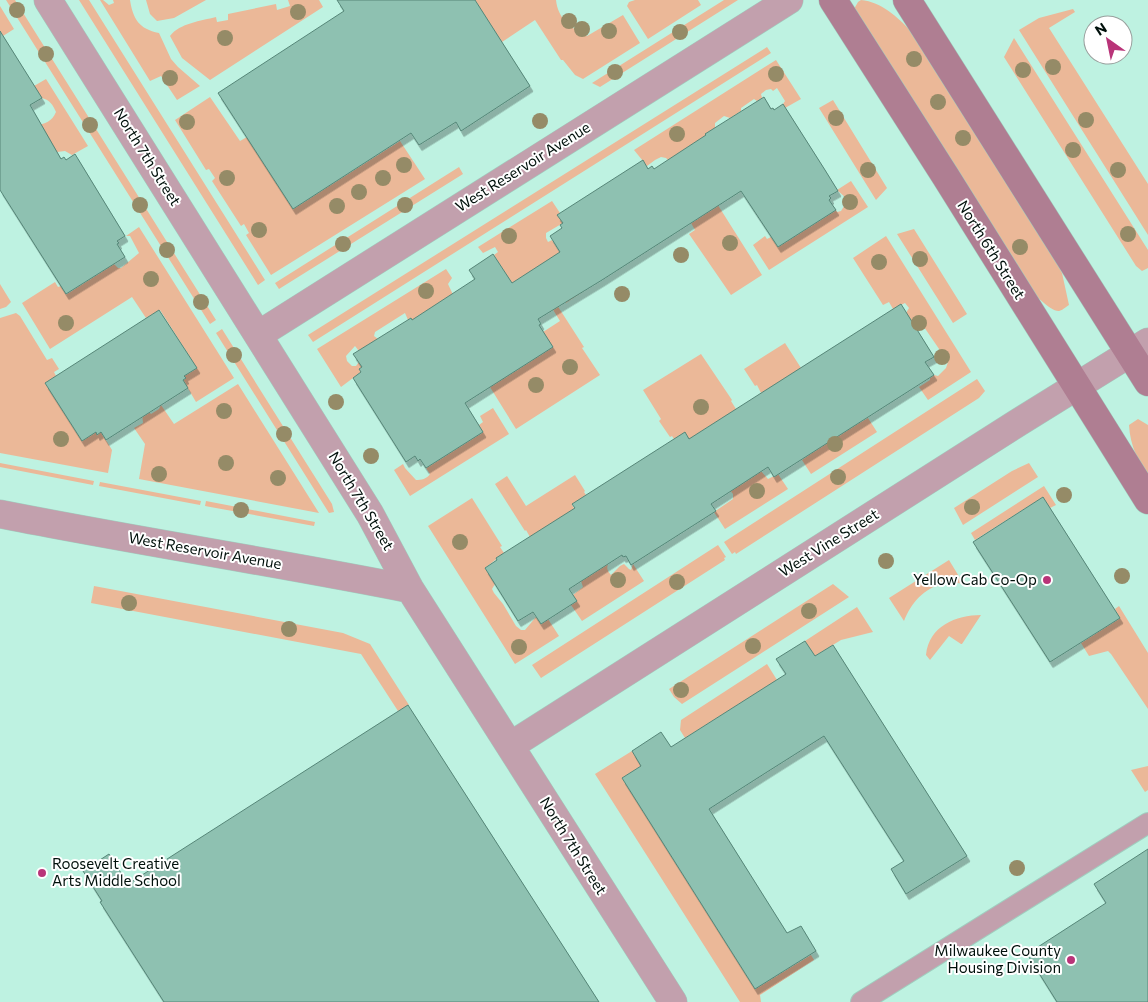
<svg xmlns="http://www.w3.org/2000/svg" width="1148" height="1002" viewBox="0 0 1148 1002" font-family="Commissioner,sans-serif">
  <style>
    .green { fill: #ebb898 }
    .building { fill: #8ec1b1; stroke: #568678; filter: url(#shadow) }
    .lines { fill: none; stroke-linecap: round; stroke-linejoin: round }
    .lane-casing { stroke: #a0cebf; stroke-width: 22 }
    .street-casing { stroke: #a0cebf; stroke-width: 29 }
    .secondary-casing { stroke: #a0cebf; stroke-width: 29 }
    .lane { stroke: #c2a0ad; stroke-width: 20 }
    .street { stroke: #c2a0ad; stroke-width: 28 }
    .secondary { stroke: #af7e92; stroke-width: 28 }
    .tree { fill: #958b67 }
    .poi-dot { fill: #b93479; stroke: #fff; stroke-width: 2 }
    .labels { text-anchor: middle; stroke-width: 4; stroke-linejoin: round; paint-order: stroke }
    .street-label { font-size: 15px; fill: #00100b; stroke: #fff }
    .poi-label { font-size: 15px; fill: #00100b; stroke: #fff; text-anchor: end }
  </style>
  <defs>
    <filter id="shadow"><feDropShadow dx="3" dy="5.5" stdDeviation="0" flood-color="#0004"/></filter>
  </defs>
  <rect width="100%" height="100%" fill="#bef2e1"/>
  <path class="green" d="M6,0H15L216,320L210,324Z
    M79,0H89L265,280L258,285Z
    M100,0H103L109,5L114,3L113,0H130C133,19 139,29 159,33L171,59L178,67L200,86L177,100L161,76L150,81Z
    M146,0H206L174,18L157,21L150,14Z
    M288,0H319L323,7L210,80L182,58L170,36C180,23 201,21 216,17L217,22L228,20V14L276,4L277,10L290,6Z
    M475,0H556C558,19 571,28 587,36L623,15L640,43L583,79L575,75L563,60H561L535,20L502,42Z
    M635,0H698L701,5L648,39L627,6L629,2Z
    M724,0H738L600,87L592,83Z
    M861,0C882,2 897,17 911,31L1057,263L1062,273L1069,305C1066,307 1061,311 1059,311C1051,312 1032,292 1027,287L854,9L858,2Z
    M0,6L14,29L3,36L0,32Z
    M1073,9L1075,12L1049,28L1148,184V235L1019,30L1039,18Z
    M1014,38L1148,250V268L1142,271L1136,266L1004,57Z
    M767,47L771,53L313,342L308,335Z
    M776,60L801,99L785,108L783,104L785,101L777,88L773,91L771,89L766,90L761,94L762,98L757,101L754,99L741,108V111L730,118L724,116L715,123V128L705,134L713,147L692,164L762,275L731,295L689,234L695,230L691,223L698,219L673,165L666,158L661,157L655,160L647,166L634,150Z
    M46,79L88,146L72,155L65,151L57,152L36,126C45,123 52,122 56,112C53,105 50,100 42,98L34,86Z
    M210,97L240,141L247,137L293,209L400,141L425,179L271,275L246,235L249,233L244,224L241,226L212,181L215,178L209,169L206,170L175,120Z
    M833,100L887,188L876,200L819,108Z
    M459,167L463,174L279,289L275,283Z
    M851,181L868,207L769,270L753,245L765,236L767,239L771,237L778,247L836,210L837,212L841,211L846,203V198L837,190Z
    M552,201L560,213L558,215L563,223L546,233V238L548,242L552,240L584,291L566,303L554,285L512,283L494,255L498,252L495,247L483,253L478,247Z
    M139,227L234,378L196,402L183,380L186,378L184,376L197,368L160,310L146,318L132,297L50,349L22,303L55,282L58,287L61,286L67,294L114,264L118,268H121L139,253L130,236H126Z
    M914,229L967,314L953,323L897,234Z
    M886,236L971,372L928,400L919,387L930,380V378L934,375L938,376L946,368L948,362L924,327L917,331L906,313L909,308L905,303L893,309L889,302L883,305L853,258Z
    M446,269L452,278L448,284L456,301L543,332L560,321L552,308L557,305L584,347L582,348L600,375L516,429L447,318L418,328L411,318L408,320L405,313L375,332L374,336L378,339L359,351L355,346L346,356L347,361L352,366H356L359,362L362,367L359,369L361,372L341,387L317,349Z
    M0,284L11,302L6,307L0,309Z
    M16,313L20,316L47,360L52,358L59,369L54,372L56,376L45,383L82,441L96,432L97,434L101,432L112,450L108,473L0,453V318Z
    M222,329L332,504L334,512L329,513L216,333Z
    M785,343L801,368L848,429L868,418L877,432L811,474L802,460L823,444L770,388L761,393L757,385L755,386L744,369Z
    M701,354L732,400L731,401L736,409L727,416L761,471L768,479L778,474L788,489L725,529L714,512L733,499V494L729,489L718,484L685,433L674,439L672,436L670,437L659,421L661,419L643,390Z
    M977,379L985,391L979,398L736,554L735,552L732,554L724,542Z
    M238,384L319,513L139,479L145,444L134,428L143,423L142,413L149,412L151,414L159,409L161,405L174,424Z
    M493,408L509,434L410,496L394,470L403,464L405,468L416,480C421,480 427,479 430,474L426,468L483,432L479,425L483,422L480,416Z
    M1138,419L1148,425V481C1139,462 1130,446 1129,425Z
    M0,463L94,481L93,485L0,467Z
    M1029,463L1038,477L963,525L954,508L1012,471Z
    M575,475L585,491L584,492L586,495L572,505L609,562C606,568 607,570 611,575L620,566L624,564L629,569L631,570L633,564L644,581L582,621L571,605L577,601L573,595L583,587L581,581L530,537L526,530L525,531L495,484L507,476L526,506Z
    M100,482L201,501L200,505L99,486Z
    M1044,486L1056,505L1050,508L1043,497L975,540L971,533Z
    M472,498L502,546L500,547L504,553L485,568L495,584L492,589L494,593L503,604L516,626L521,630H525L536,617L541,624L548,619L559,636L515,664L428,526Z
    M206,501L315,522L314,526L205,506Z
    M718,545L726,557L724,558L725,560L541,678L532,665Z
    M949,560L963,583C957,584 950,582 943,584C924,588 911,603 904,621L889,598Z
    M833,584L849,597L682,704L674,697L669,689Z
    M94,586L343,633L370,644L409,705L398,711L361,654L91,603Z
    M1119,606L1148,653V709L1111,654L1108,651L1089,656L1081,643L1120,618L1115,609Z
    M857,607L873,632L841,640L815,656L805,641Z
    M981,615L962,644H961L949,636L930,660L926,655C929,626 956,615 981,615Z
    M767,664L777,680L685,738L680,730L681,720Z
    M632,751L641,766L622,778L755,989L811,955L814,960L760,995L761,1002H740L595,774Z
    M1148,766V790L1145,792L1131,770Z"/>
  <path class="building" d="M337,0H475L530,86L461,131L456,122L419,145L411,133L293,209L218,93L344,11Z
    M0,31L42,98L30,105L61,159L64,157L66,160L75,154L125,236L117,241L119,243L117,244L125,257L66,294L0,190Z
    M764,97L771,109L773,108L774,110L783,104L825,170L838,191L829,196L831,198L829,200L836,210L778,247L741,191L602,280L538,319L541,324L539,325L553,347L465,403L483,432L426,468L420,459L418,461L415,456L406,462L353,378L361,372L359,369L362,367L353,354L411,318L412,320L475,279L469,270L493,254L512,283L560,252L550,236L562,228L560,225L563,223L557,215L643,160L648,169L652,166L654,169L706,135L705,134Z
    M901,304L934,357L925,362L934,375L774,477L768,467L711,504L716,511L631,565L626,556L623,557L622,555L569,589L577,601L541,624L533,612L518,621L485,568L497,560L496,558L575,508L572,504L685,432L689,439Z
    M159,310L197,368L184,376L186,378L183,380L188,388L106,440L101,432L97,435L96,432L82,441L45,383Z
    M1043,497L1120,618L1050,662L973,542Z
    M805,641L815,656L833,645L967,856L906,894L891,869L904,861L824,736L767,772L709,809L787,933L801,926L816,951L755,989L622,778L641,766L632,751L661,732L671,747L786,674L776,659Z
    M408,705L599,1002H164L100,902L102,901L83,871L109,854L128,884Z
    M1148,849V1002H1057L1027,954L1106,903L1094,884Z"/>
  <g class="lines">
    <defs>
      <path id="lane" d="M861,1002L1148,823"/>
      <path id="street" d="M48,0L370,514L410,589L673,1002
        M258,335L789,0
        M0,514C136,541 274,562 410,589
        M510,746L1019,422L1148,342"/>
      <path id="secondary" d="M833,0L946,177L1148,500
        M907,0L1148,382"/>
    </defs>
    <use href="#lane" class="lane-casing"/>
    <use href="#street" class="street-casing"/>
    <use href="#secondary" class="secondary-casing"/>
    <use href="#lane" class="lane"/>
    <use href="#street" class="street"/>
    <use href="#secondary" class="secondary"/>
  </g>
  <g class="tree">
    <circle cx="17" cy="10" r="8"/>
    <circle cx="298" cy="12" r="8"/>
    <circle cx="569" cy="21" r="8"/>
    <circle cx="582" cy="29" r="8"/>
    <circle cx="609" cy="31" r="8"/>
    <circle cx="680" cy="32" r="8"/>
    <circle cx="225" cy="38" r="8"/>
    <circle cx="46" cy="54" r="8"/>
    <circle cx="914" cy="59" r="8"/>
    <circle cx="1053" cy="67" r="8"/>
    <circle cx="1023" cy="70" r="8"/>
    <circle cx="615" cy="72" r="8"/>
    <circle cx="776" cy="74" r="8"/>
    <circle cx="170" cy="78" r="8"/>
    <circle cx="938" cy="102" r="8"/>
    <circle cx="836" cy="118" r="8"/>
    <circle cx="1086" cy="120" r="8"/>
    <circle cx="540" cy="121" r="8"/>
    <circle cx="187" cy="122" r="8"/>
    <circle cx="90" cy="125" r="8"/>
    <circle cx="677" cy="134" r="8"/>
    <circle cx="963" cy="138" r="8"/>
    <circle cx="1073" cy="150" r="8"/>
    <circle cx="404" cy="165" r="8"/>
    <circle cx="868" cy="170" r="8"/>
    <circle cx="1118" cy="170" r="8"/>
    <circle cx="227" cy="178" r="8"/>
    <circle cx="383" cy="178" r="8"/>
    <circle cx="359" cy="192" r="8"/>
    <circle cx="850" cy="202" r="8"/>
    <circle cx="140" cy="205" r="8"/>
    <circle cx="405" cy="205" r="8"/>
    <circle cx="337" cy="206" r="8"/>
    <circle cx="259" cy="230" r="8"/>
    <circle cx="1128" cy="234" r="8"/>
    <circle cx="509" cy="236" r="8"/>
    <circle cx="730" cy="243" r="8"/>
    <circle cx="343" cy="244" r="8"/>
    <circle cx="1020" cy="247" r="8"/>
    <circle cx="167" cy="250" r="8"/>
    <circle cx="681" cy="255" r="8"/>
    <circle cx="920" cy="259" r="8"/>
    <circle cx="879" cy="262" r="8"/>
    <circle cx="151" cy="279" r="8"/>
    <circle cx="426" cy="291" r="8"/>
    <circle cx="622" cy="294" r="8"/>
    <circle cx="201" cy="302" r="8"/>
    <circle cx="66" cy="323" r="8"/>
    <circle cx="919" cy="323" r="8"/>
    <circle cx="234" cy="355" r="8"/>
    <circle cx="942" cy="357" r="8"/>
    <circle cx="570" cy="367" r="8"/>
    <circle cx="536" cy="385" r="8"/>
    <circle cx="336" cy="402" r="8"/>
    <circle cx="701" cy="407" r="8"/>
    <circle cx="224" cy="411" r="8"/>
    <circle cx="284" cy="434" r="8"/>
    <circle cx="61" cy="439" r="8"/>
    <circle cx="835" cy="444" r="8"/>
    <circle cx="371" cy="456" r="8"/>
    <circle cx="226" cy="463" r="8"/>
    <circle cx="159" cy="474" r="8"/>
    <circle cx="838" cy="477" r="8"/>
    <circle cx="278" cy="478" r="8"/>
    <circle cx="757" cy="491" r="8"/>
    <circle cx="1064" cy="495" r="8"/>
    <circle cx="972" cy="507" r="8"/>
    <circle cx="241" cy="510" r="8"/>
    <circle cx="460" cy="542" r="8"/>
    <circle cx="886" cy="561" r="8"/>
    <circle cx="1122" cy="576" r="8"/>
    <circle cx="618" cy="580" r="8"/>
    <circle cx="677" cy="582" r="8"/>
    <circle cx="129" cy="603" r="8"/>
    <circle cx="809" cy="611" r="8"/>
    <circle cx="289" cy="629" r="8"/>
    <circle cx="753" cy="646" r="8"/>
    <circle cx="519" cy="647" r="8"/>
    <circle cx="681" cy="690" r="8"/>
    <circle cx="1017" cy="868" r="8"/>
  </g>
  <g class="poi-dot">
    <circle cx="1047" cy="580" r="5"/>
    <circle cx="42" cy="873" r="5"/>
    <circle cx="1071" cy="960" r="5"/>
  </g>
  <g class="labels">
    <g class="street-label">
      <text transform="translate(147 157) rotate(58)" y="5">North 7th Street</text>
      <text transform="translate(523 167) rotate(-32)" y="5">West Reservoir Avenue</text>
      <text transform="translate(991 250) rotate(58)" y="5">North 6th Street</text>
      <text transform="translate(361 501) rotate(59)" y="5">North 7th Street</text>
      <text transform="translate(829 543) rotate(-32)" y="5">West Vine Street</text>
      <text transform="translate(205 551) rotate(10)" y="5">West Reservoir Avenue</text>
      <text transform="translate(573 846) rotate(58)" y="5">North 7th Street</text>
    </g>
    <g class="poi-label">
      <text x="1037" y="585">Yellow Cab Co-Op</text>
      <text x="52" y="869" text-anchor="start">Roosevelt Creative<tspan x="52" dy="17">Arts Middle School</tspan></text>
      <text x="1061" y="956">Milwaukee County<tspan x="1061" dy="17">Housing Division</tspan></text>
    </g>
  </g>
  <g transform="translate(1108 40) rotate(327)"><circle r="24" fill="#ffffff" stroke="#999f9d"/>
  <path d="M0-4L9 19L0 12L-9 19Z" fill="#b93479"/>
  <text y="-8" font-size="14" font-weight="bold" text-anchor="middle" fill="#00100b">N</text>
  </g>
</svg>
